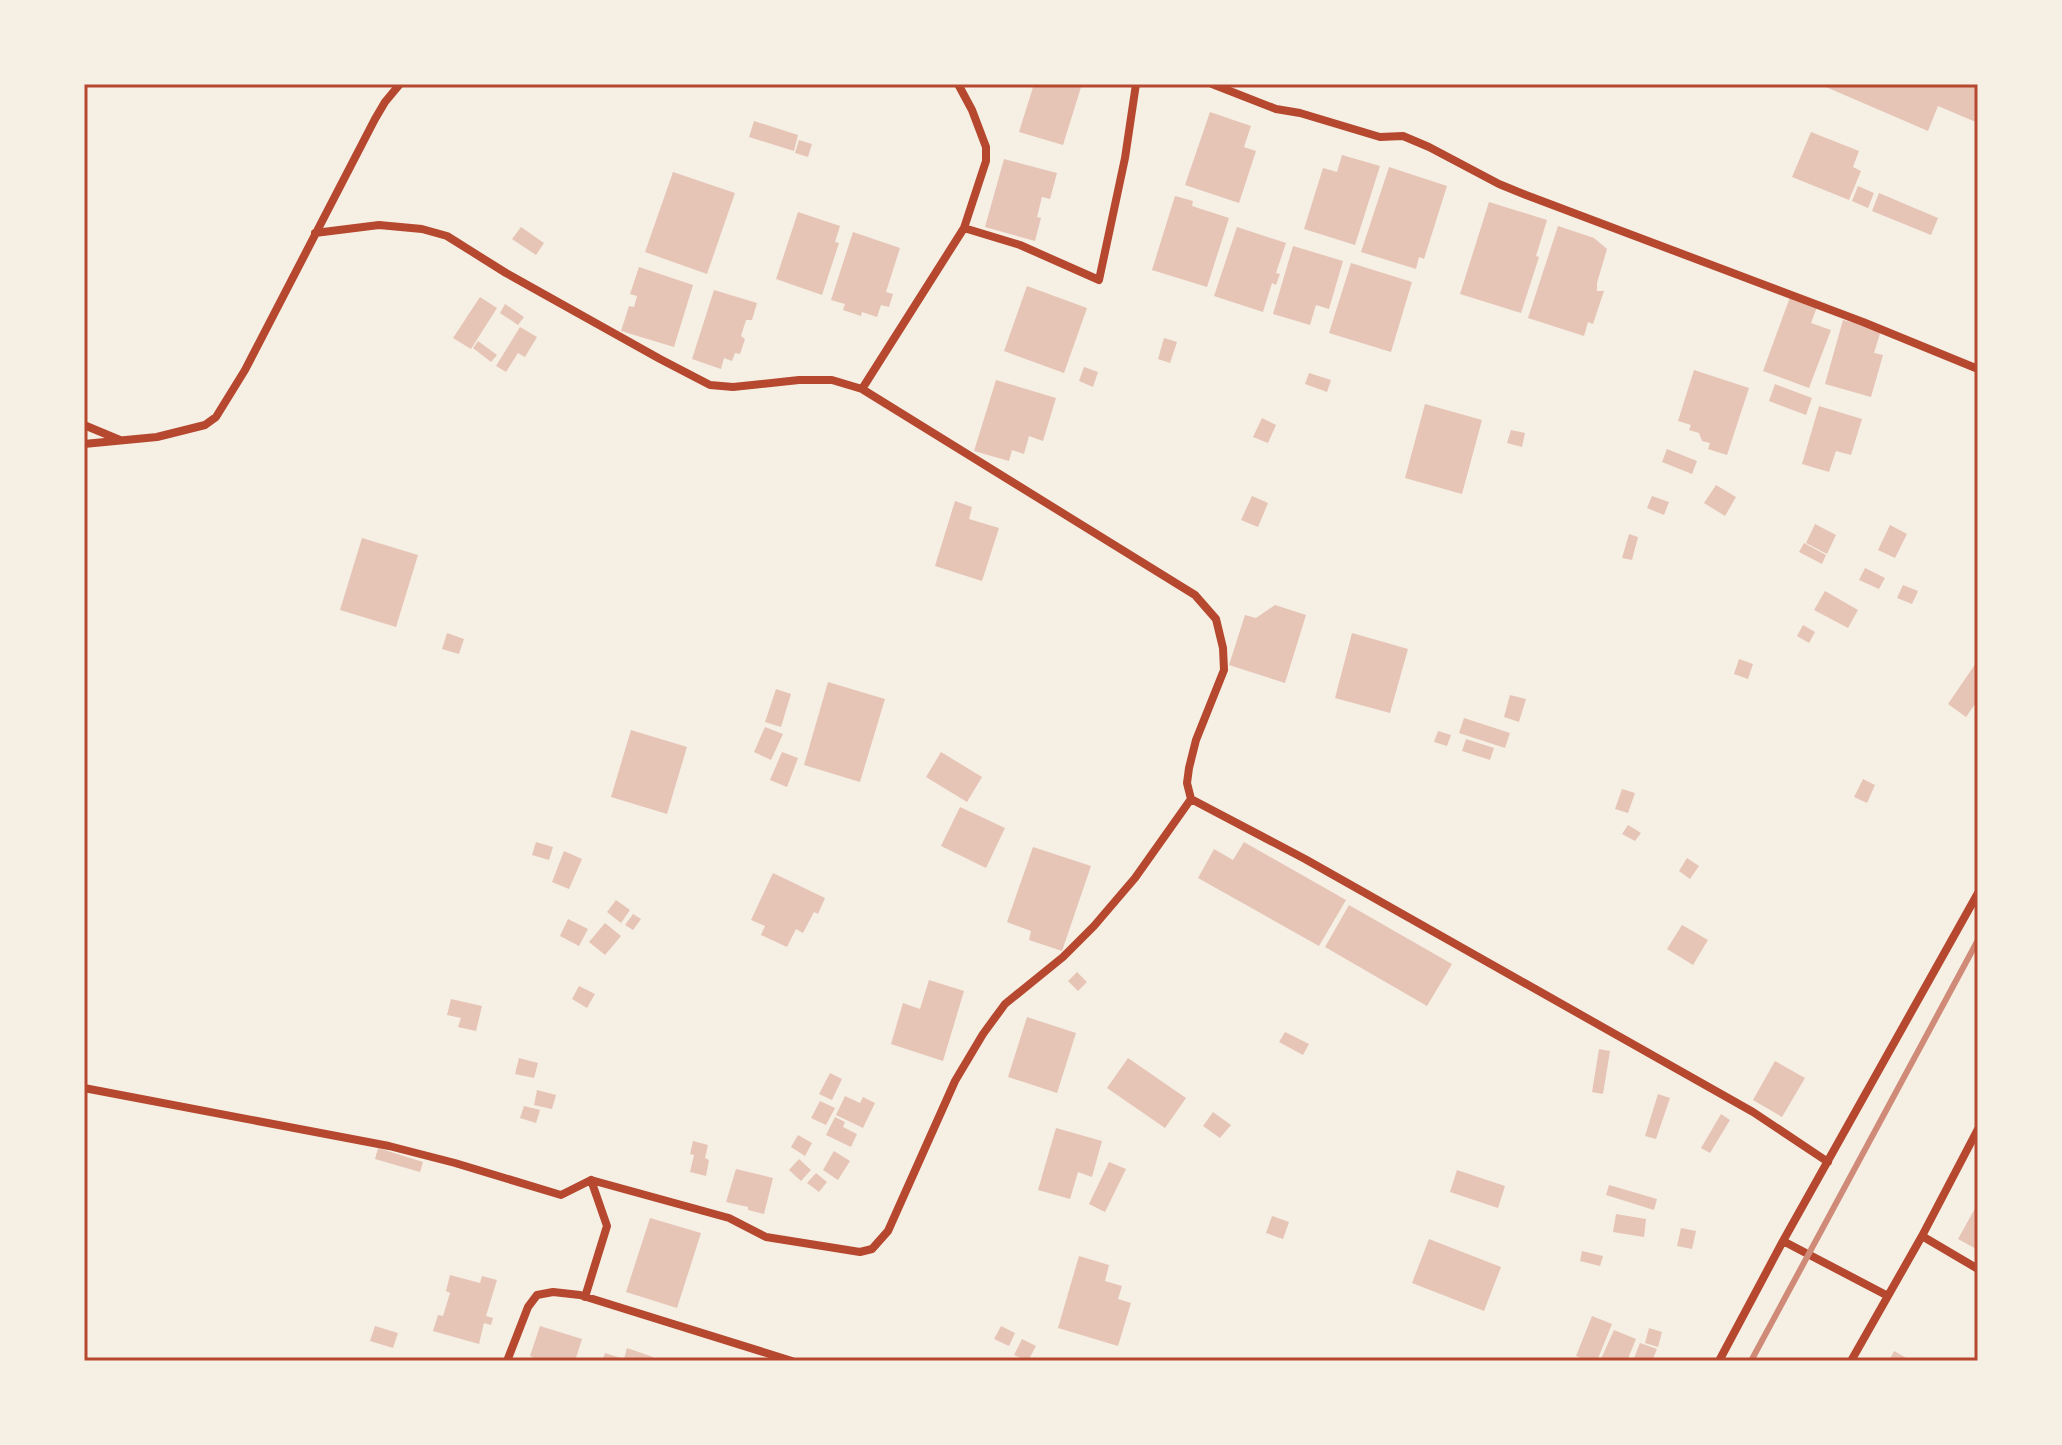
<svg xmlns="http://www.w3.org/2000/svg" width="2062" height="1445" viewBox="0 0 2062 1445" font-family="'Asap Condensed',sans-serif">
  <style>
    .building { fill: #e6c5b7 }
    .lines { fill: none; stroke-linecap: round; stroke-linejoin: round }
    .minor { stroke: #b5482f; stroke-width: 8 }
    .rail { stroke: #cf8b77; stroke-width: 6 }
    .neatline { fill: none; stroke: #b5482f; stroke-width: 3 }
  </style>
  <rect width="100%" height="100%" fill="#f6efe4"/>
  <path class="building" d="M1034,84H1082L1063,145L1019,132Z
    M1819,84H1978V123L1938,106L1928,131Z
    M1210,112L1251,126L1244,147L1256,151L1239,203L1185,185Z
    M754,121L798,135L794,151L749,137Z
    M1811,132L1859,151L1853,167L1861,171L1849,200L1792,177Z
    M799,140L812,144L808,157L795,153Z
    M1342,155L1380,166L1355,245L1304,229L1323,168L1337,172Z
    M1004,159L1057,173L1050,199L1042,197L1037,217L1041,218L1035,241L985,227Z
    M1389,167L1447,186L1424,259L1419,257L1416,269L1361,252Z
    M673,172L735,193L707,274L645,252Z
    M1858,186L1874,193L1868,208L1852,201Z
    M1879,193L1938,218L1931,235L1872,211Z
    M1175,196L1193,201L1192,206L1229,218L1207,287L1152,270Z
    M1489,202L1547,220L1536,256L1539,257L1521,313L1460,294Z
    M798,212L840,226L835,242L839,243L822,295L776,279Z
    M1558,226L1594,238L1607,249L1597,283V291H1604L1593,324L1588,322L1584,336L1528,318Z
    M521,227L544,243L536,255L512,239Z
    M1237,227L1286,243L1276,273L1280,274L1276,285L1272,283L1263,312L1214,296Z
    M853,232L900,248L886,292L893,294L889,307L881,305L877,317L862,312L861,316L843,310L845,304L831,300Z
    M1293,246L1343,261L1329,309L1316,305L1310,325L1273,314Z
    M1351,263L1412,282L1391,352L1329,333Z
    M639,267L693,285L674,347L621,331L629,306L634,307L637,296L630,294Z
    M1027,286L1087,308L1064,373L1004,351Z
    M714,290L757,303L752,320H746L741,336L745,339L740,354L735,353L732,361L724,358L721,369L692,359Z
    M480,297L497,308L471,349L453,338Z
    M1790,297L1817,307L1811,323L1831,330L1809,388L1763,371Z
    M505,304L524,317L518,325L500,313Z
    M1843,320L1881,330L1874,353L1883,355L1871,397L1825,384Z
    M520,327L537,337L525,357L518,353L506,372L496,366Z
    M1164,338L1177,342L1170,363L1158,359Z
    M478,341L497,355L491,362L473,348Z
    M1084,367L1098,372L1093,387L1079,381Z
    M1694,370L1749,388L1727,455L1708,449L1710,443L1702,441L1699,433L1689,430L1691,425L1678,421Z
    M1309,373L1331,380L1327,392L1305,384Z
    M996,380L1056,398L1043,441L1029,436L1024,454L1012,450L1009,461L974,451Z
    M1775,384L1812,398L1806,415L1769,401Z
    M1425,404L1482,420L1462,494L1405,478Z
    M1819,406L1862,419L1851,455L1836,451L1829,472L1802,464Z
    M1262,418L1276,425L1268,443L1253,437Z
    M1511,430L1525,433L1522,447L1507,443Z
    M1667,449L1697,461L1692,474L1662,462Z
    M1716,485L1736,497L1725,516L1704,503Z
    M1252,496L1268,503L1258,527L1241,520Z
    M1652,496L1669,502L1664,515L1647,508Z
    M955,501L972,507L969,519L999,528L982,581L935,566Z
    M1815,524L1836,535L1827,554L1806,543Z
    M1890,525L1907,534L1895,558L1878,550Z
    M1629,534L1638,537L1632,560L1622,558Z
    M362,538L418,555L396,627L340,610Z
    M1804,543L1826,555L1822,564L1799,552Z
    M1865,568L1885,578L1879,589L1859,580Z
    M1903,585L1918,591L1912,604L1897,598Z
    M1825,591L1858,610L1848,628L1814,610Z
    M1275,605L1306,615L1285,683L1229,665L1245,615L1256,618Z
    M1803,625L1815,632L1809,643L1797,636Z
    M447,633L464,639L459,654L442,649Z
    M1352,633L1408,649L1390,713L1335,698Z
    M1739,659L1753,664L1748,679L1734,674Z
    M1978,660V700L1966,717L1948,704Z
    M828,682L885,699L860,782L804,765Z
    M776,689L791,694L781,727L765,722Z
    M1510,695L1526,699L1519,722L1504,717Z
    M1464,718L1510,733L1505,748L1459,733Z
    M765,727L783,734L771,760L754,752Z
    M631,730L687,747L667,814L611,797Z
    M1438,731L1451,735L1447,746L1434,742Z
    M1466,739L1494,748L1490,760L1462,751Z
    M782,752L798,758L787,787L770,780Z
    M941,752L982,777L967,802L926,777Z
    M1863,779L1875,785L1867,803L1854,797Z
    M1622,789L1635,793L1628,813L1615,809Z
    M960,807L1005,828L986,868L941,846Z
    M1628,825L1641,833L1635,841L1622,834Z
    M536,842L553,847L549,860L532,855Z
    M1244,842L1346,900L1319,946L1198,878L1214,849L1233,860Z
    M1033,847L1091,866L1062,951L1029,940L1031,931L1007,922Z
    M564,851L582,859L569,889L552,882Z
    M1687,858L1699,866L1690,879L1679,871Z
    M773,873L825,898L818,914L814,912L803,933L796,929L787,947L761,935L765,926L751,920Z
    M616,900L630,910L621,923L607,912Z
    M1349,905L1452,964L1427,1006L1325,947Z
    M633,914L641,919L633,930L625,925Z
    M568,919L588,929L579,946L560,936Z
    M605,923L621,936L605,955L589,942Z
    M1682,925L1708,940L1693,965L1667,949Z
    M1077,972L1087,982L1078,991L1068,981Z
    M929,980L964,991L943,1061L891,1044L903,1003L920,1009Z
    M579,986L595,994L587,1008L572,999Z
    M451,999L482,1006L476,1031L458,1027L461,1018L447,1015Z
    M1027,1017L1076,1033L1057,1093L1008,1077Z
    M1285,1032L1309,1044L1303,1055L1279,1042Z
    M1599,1049L1610,1051L1603,1094L1592,1092Z
    M519,1058L538,1063L534,1078L515,1074Z
    M1128,1058L1186,1098L1165,1128L1107,1088Z
    M1775,1061L1805,1078L1782,1117L1753,1100Z
    M830,1073L842,1079L832,1100L819,1094Z
    M537,1090L556,1095L552,1109L534,1105Z
    M1658,1094L1670,1098L1656,1139L1645,1136Z
    M845,1096L860,1103L863,1097L875,1103L863,1128L836,1115Z
    M820,1101L835,1108L826,1125L811,1118Z
    M524,1106L540,1110L536,1123L520,1118Z
    M1213,1112L1231,1125L1220,1138L1203,1126Z
    M1721,1114L1730,1120L1710,1153L1701,1148Z
    M835,1117L845,1122L843,1127L857,1134L851,1147L826,1135Z
    M1056,1128L1102,1141L1092,1177L1078,1172L1070,1199L1038,1190Z
    M798,1135L812,1143L805,1156L791,1147Z
    M693,1141L708,1145L705,1158L709,1160L706,1176L690,1172L694,1155L690,1154Z
    M378,1148L423,1162L420,1172L375,1159Z
    M834,1151L850,1161L838,1180L823,1170Z
    M799,1159L811,1170L801,1181L789,1170Z
    M1109,1162L1126,1169L1105,1212L1089,1204Z
    M736,1169L773,1178L764,1214L748,1210V1207L726,1202Z
    M1457,1170L1505,1186L1498,1208L1450,1192Z
    M816,1173L827,1182L819,1192L807,1183Z
    M1609,1185L1657,1199L1654,1210L1606,1195Z
    M1978,1203V1250L1958,1239Z
    M1616,1214L1646,1219L1644,1237L1613,1232Z
    M1272,1216L1289,1222L1283,1239L1266,1233Z
    M650,1218L701,1233L677,1308L626,1292Z
    M1681,1228L1696,1231L1692,1249L1677,1246Z
    M1429,1239L1501,1267L1484,1311L1412,1283Z
    M1582,1251L1603,1256L1600,1266L1580,1261Z
    M1079,1256L1109,1265L1105,1281L1122,1286L1118,1299L1131,1303L1118,1346L1058,1328Z
    M450,1275L480,1283L482,1276L497,1280L486,1316L493,1318L491,1325L484,1323L479,1344L433,1331L438,1315L443,1316L450,1293L446,1291Z
    M1592,1316L1612,1324L1597,1361H1589L1576,1356Z
    M375,1326L398,1333L393,1348L370,1341Z
    M540,1326L582,1339L575,1361H533L534,1358L530,1356Z
    M1001,1326L1015,1333L1009,1346L994,1339Z
    M1649,1328L1662,1332L1658,1347L1645,1343Z
    M1614,1330L1636,1339L1627,1361H1600Z
    M1022,1339L1036,1346L1028,1361L1014,1355Z
    M1640,1343L1657,1349L1652,1361H1633Z
    M627,1348L653,1357L652,1361H602L605,1353L624,1359Z
    M1894,1351L1912,1361H1889Z"/>
  <g class="lines">
    <path class="minor" d="M1212,84L1276,109L1300,113L1380,137L1403,136L1429,147L1499,184L1526,195L1863,322L1978,369
      M964,228L1020,245L1099,280L1125,158L1136,84
      M315,233L379,225L422,229L447,236L506,273L660,359L710,385L733,387L799,380H832L862,389L1195,595L1216,619L1223,648L1224,670L1196,740L1189,768L1187,783L1191,799L1135,878L1094,926L1063,957L1005,1004L983,1034L955,1081L888,1231L872,1249L860,1252L766,1237L729,1218L591,1180
      M862,389L964,228L986,161V147L972,110L958,84
      M84,425L120,440
      M84,444L157,437L205,425L216,417L245,370L375,119L385,102L400,84
      M1191,799L1305,859L1753,1112L1828,1162
      M84,1088L389,1146L455,1163L561,1195L591,1180L607,1226L585,1297
      M1922,1236L1978,1269
      M1888,1296L1783,1241L1978,893
      M507,1361L528,1307L537,1295L553,1292L580,1295L792,1361
      M1719,1361L1783,1241
      M1851,1361L1922,1236L1978,1129"/>
    <path class="rail" d="M1751,1361L1978,940"/>
  </g>
  <rect width="2062" height="1445" fill="none" stroke="#f6efe4" stroke-width="172"/>
  <rect x="86" y="86" width="1890" height="1273" class="neatline"/>
</svg>
